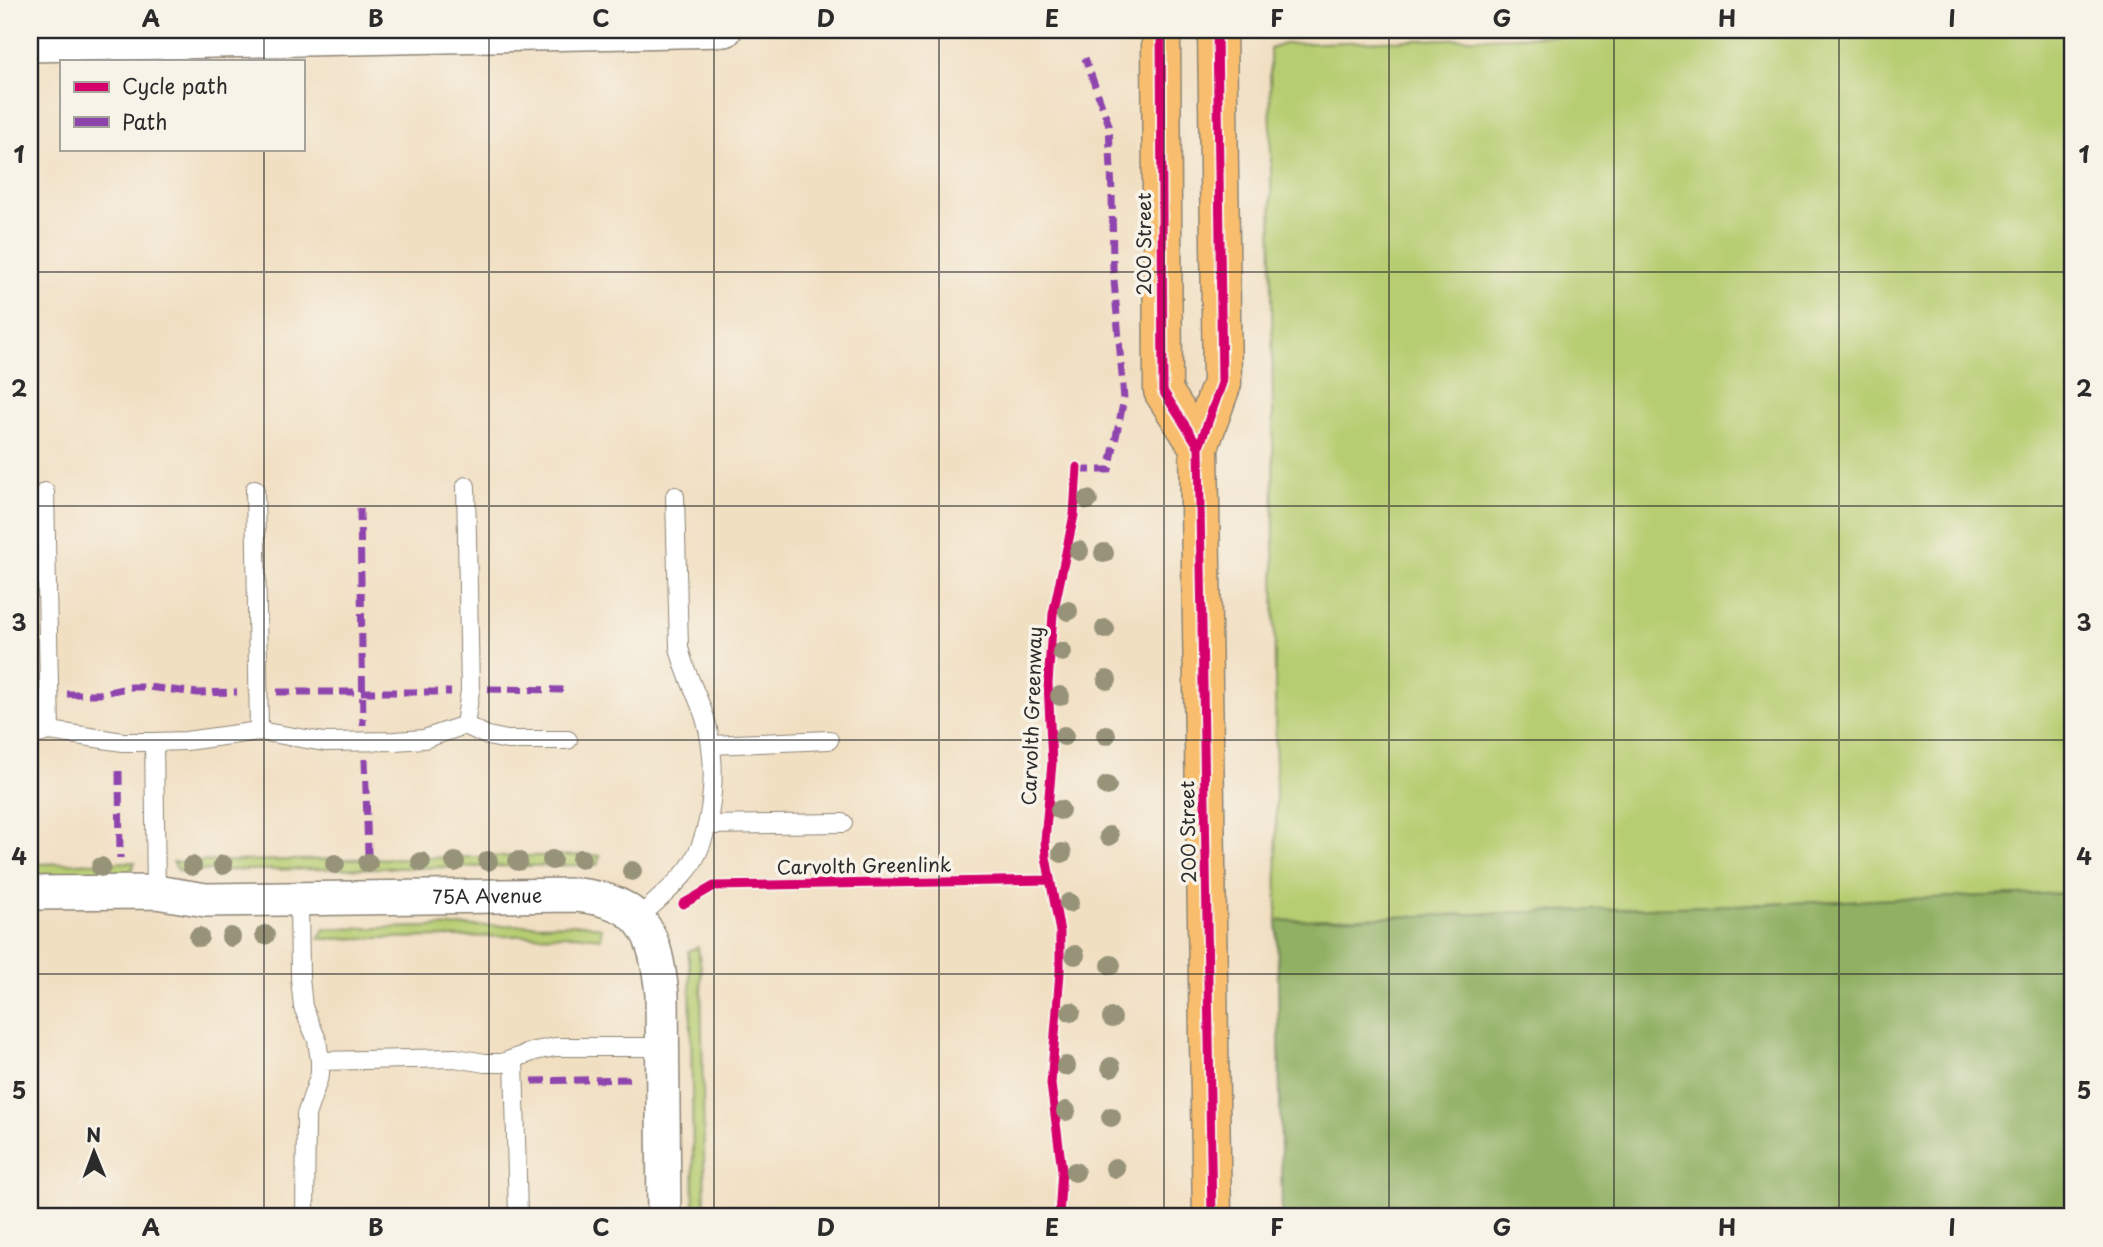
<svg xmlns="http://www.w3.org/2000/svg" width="2103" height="1247" viewBox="0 0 2103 1247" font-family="'Playpen Sans',sans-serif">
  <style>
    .green { fill: #b7cd72; stroke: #717c4e; stroke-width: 2 }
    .forest { fill: #91b064; stroke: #5e6e48; stroke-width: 2 }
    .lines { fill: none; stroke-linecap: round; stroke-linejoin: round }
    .lane-casing { stroke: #8e8576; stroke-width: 20 }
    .street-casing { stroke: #8e8576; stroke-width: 36 }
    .primary-casing { stroke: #8e8576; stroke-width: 41 }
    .lane { stroke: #fff; stroke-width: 18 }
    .street { stroke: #fff; stroke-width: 33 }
    .primary { stroke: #f9be6d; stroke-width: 38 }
    .quiet { stroke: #8e44ad; stroke-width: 7; stroke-dasharray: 14 7; stroke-linecap: butt }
    .cycleway-casing { stroke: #f7f3e8; stroke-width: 13 }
    .cycleway { stroke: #d6006c; stroke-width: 9 }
    .tree { fill: #979379 }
    .grid { fill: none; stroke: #2b2b2b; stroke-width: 2; stroke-opacity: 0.55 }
    .labels { text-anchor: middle; stroke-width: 7; stroke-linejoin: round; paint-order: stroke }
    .street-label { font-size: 19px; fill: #2b2b2b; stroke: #f7f3e8 }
    .neatline { fill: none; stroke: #2b2b2b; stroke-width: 2.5 }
    .grid-label { font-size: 23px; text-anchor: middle; font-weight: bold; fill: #2b2b2b }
  </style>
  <rect width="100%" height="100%" fill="#f7f3e8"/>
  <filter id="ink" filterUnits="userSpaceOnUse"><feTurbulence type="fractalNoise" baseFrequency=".0143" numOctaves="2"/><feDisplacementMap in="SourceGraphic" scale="14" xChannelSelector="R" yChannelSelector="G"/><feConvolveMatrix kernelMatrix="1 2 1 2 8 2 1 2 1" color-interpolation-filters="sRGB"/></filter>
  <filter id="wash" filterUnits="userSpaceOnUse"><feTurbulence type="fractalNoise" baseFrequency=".00686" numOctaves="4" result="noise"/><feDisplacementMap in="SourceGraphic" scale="28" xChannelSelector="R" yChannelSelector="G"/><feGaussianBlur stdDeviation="1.57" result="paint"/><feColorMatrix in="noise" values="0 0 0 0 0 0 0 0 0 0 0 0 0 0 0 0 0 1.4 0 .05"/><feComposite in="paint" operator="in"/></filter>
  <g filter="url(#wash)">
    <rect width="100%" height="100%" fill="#f1dfc2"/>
    <path class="green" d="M1744,30H2073V893L1277,921L1270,49L1284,44Z
      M592,855L600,856L597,865L179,871L173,862Z
      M135,862L130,873L30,875V864Z
      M584,924L601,928V938L575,935L318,939L324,929Z
      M698,947L701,969L705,1217H694L690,968L688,951Z"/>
    <path class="forest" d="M2073,893V1217H1282L1277,921Z"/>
  </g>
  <g filter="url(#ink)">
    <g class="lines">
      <defs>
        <path id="lane" d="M255,489L259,731
          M45,492L50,731
          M465,725L470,691L466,486
          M30,736L50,731L123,742H154L186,741L259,731L324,742L395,741L424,739L465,725L488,736L507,740H568
          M154,742L156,892
          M711,745L829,740
          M707,825L843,823
          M299,900L300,978L303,1007L317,1040L320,1061V1074L306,1115L305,1217
          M637,919C653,904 680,882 691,865C715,826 718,761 705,718C697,693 684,672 679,647L675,496
          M514,1059L518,1217
          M320,1061L455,1058L485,1063H502L535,1051L555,1047H662"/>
        <g id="street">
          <path d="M30,45L725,30"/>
          <path id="s1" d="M30,893L156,892L206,900L577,895C644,902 655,932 662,994L664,1217"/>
        </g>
        <path id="primary" d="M1161,30L1163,391L1199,447
          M1212,1217L1199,447L1222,383L1217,30"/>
      </defs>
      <use href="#lane" class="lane-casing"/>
      <use href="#street" class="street-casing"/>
      <use href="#primary" class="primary-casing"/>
      <use href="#lane" class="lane"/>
      <use href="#street" class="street"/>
      <use href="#primary" class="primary"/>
      <path class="quiet" d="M1077,470H1109L1124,399L1113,268L1112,193L1109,125L1085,58
        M360,508L363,725
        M488,689L563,690
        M277,692H451
        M67,694H99L131,687H148L198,693L237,692
        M365,759L368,854
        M119,771L120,858
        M532,1081L629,1079"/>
      <defs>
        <path id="cycleway" d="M1161,30L1163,391L1199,447
          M683,904L714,886L1050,880
          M1059,1217L1062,1170L1051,1084L1060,972V932L1046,857L1045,840L1052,763L1048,683L1053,614L1074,515L1077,467
          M1212,1217L1199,447L1222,383L1217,30"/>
      </defs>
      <use href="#cycleway" class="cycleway-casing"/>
      <use href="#cycleway" class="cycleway"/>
    </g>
    <g class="tree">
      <circle cx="1088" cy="500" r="10"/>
      <circle cx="1079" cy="551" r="10"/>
      <circle cx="1104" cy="553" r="10"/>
      <circle cx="1068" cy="611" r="10"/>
      <circle cx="1105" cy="629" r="10"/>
      <circle cx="1062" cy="652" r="10"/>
      <circle cx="1107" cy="680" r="10"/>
      <circle cx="1060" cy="696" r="10"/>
      <circle cx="1106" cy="735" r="10"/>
      <circle cx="1064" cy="736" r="10"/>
      <circle cx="1107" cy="786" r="10"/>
      <circle cx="1060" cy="810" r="10"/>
      <circle cx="1109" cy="836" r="10"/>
      <circle cx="1062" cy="853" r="10"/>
      <circle cx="581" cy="859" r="10"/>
      <circle cx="552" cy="860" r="10"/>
      <circle cx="488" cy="861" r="10"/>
      <circle cx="518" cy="861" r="10"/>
      <circle cx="421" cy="862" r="10"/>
      <circle cx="455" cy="862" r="10"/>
      <circle cx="368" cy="863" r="10"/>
      <circle cx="335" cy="864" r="10"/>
      <circle cx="223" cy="865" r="10"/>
      <circle cx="192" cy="866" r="10"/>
      <circle cx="101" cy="867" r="10"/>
      <circle cx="632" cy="871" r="10"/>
      <circle cx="1069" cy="903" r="10"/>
      <circle cx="265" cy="935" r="10"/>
      <circle cx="199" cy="937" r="10"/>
      <circle cx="231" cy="937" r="10"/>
      <circle cx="1075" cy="955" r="10"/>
      <circle cx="1111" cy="965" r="10"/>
      <circle cx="1071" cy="1012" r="10"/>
      <circle cx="1112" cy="1018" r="10"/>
      <circle cx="1066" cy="1066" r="10"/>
      <circle cx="1111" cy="1067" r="10"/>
      <circle cx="1066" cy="1111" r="10"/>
      <circle cx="1111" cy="1117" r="10"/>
      <circle cx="1115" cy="1168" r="10"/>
      <circle cx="1075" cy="1172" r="10"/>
    </g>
  </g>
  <path class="grid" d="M264,30V61M489,30V1217M714,30V1217M939,30V1217M1164,30V1217M1389,30V1217M1614,30V1217M1839,30V1217M264,149V1217M30,272H2073M30,506H2073M30,740H2073M30,974H2073"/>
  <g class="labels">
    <g class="street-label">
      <text transform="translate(1144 244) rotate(-90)" y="7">200 Street</text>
      <text transform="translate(1032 716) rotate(-88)" y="7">Carvolth Greenway</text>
      <text transform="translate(1188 832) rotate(-91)" y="7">200 Street</text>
      <text transform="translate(864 866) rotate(-1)" y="7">Carvolth Greenlink</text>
      <text dy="7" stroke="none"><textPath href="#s1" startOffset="458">75A Avenue</textPath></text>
    </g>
  </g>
  <rect width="2103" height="1247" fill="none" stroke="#f7f3e8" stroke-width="77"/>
  <rect x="60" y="60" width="245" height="91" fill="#f7f3e8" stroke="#a5a39c" stroke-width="2"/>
  <rect x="74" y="82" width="35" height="10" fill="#d6006c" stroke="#a5a39c" stroke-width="2"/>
  <text x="122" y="94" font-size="21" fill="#2b2b2b">Cycle path</text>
  <rect x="74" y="117" width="35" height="10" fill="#8e44ad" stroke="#a5a39c" stroke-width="2"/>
  <text x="122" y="130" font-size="21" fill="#2b2b2b">Path</text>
  <g transform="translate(94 1152) rotate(359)" stroke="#f7f3e8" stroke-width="5" paint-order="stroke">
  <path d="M0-5L12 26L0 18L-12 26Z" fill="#2b2b2b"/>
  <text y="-10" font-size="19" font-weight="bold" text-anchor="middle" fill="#2b2b2b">N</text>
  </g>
  <rect x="38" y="38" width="2026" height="1170" class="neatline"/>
  <g class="grid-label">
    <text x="151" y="27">A</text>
    <text x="376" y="27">B</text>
    <text x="601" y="27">C</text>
    <text x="826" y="27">D</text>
    <text x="1052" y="27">E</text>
    <text x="1277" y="27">F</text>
    <text x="1502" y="27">G</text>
    <text x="1727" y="27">H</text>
    <text x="1952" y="27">I</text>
    <text x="19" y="163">1</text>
    <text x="2084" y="163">1</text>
    <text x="19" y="397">2</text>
    <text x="2084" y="397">2</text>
    <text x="19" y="631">3</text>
    <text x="2084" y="631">3</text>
    <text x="19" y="865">4</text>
    <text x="2084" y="865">4</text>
    <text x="19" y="1099">5</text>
    <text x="2084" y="1099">5</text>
    <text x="151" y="1236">A</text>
    <text x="376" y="1236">B</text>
    <text x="601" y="1236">C</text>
    <text x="826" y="1236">D</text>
    <text x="1052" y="1236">E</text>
    <text x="1277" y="1236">F</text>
    <text x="1502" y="1236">G</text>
    <text x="1727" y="1236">H</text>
    <text x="1952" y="1236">I</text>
  </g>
</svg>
